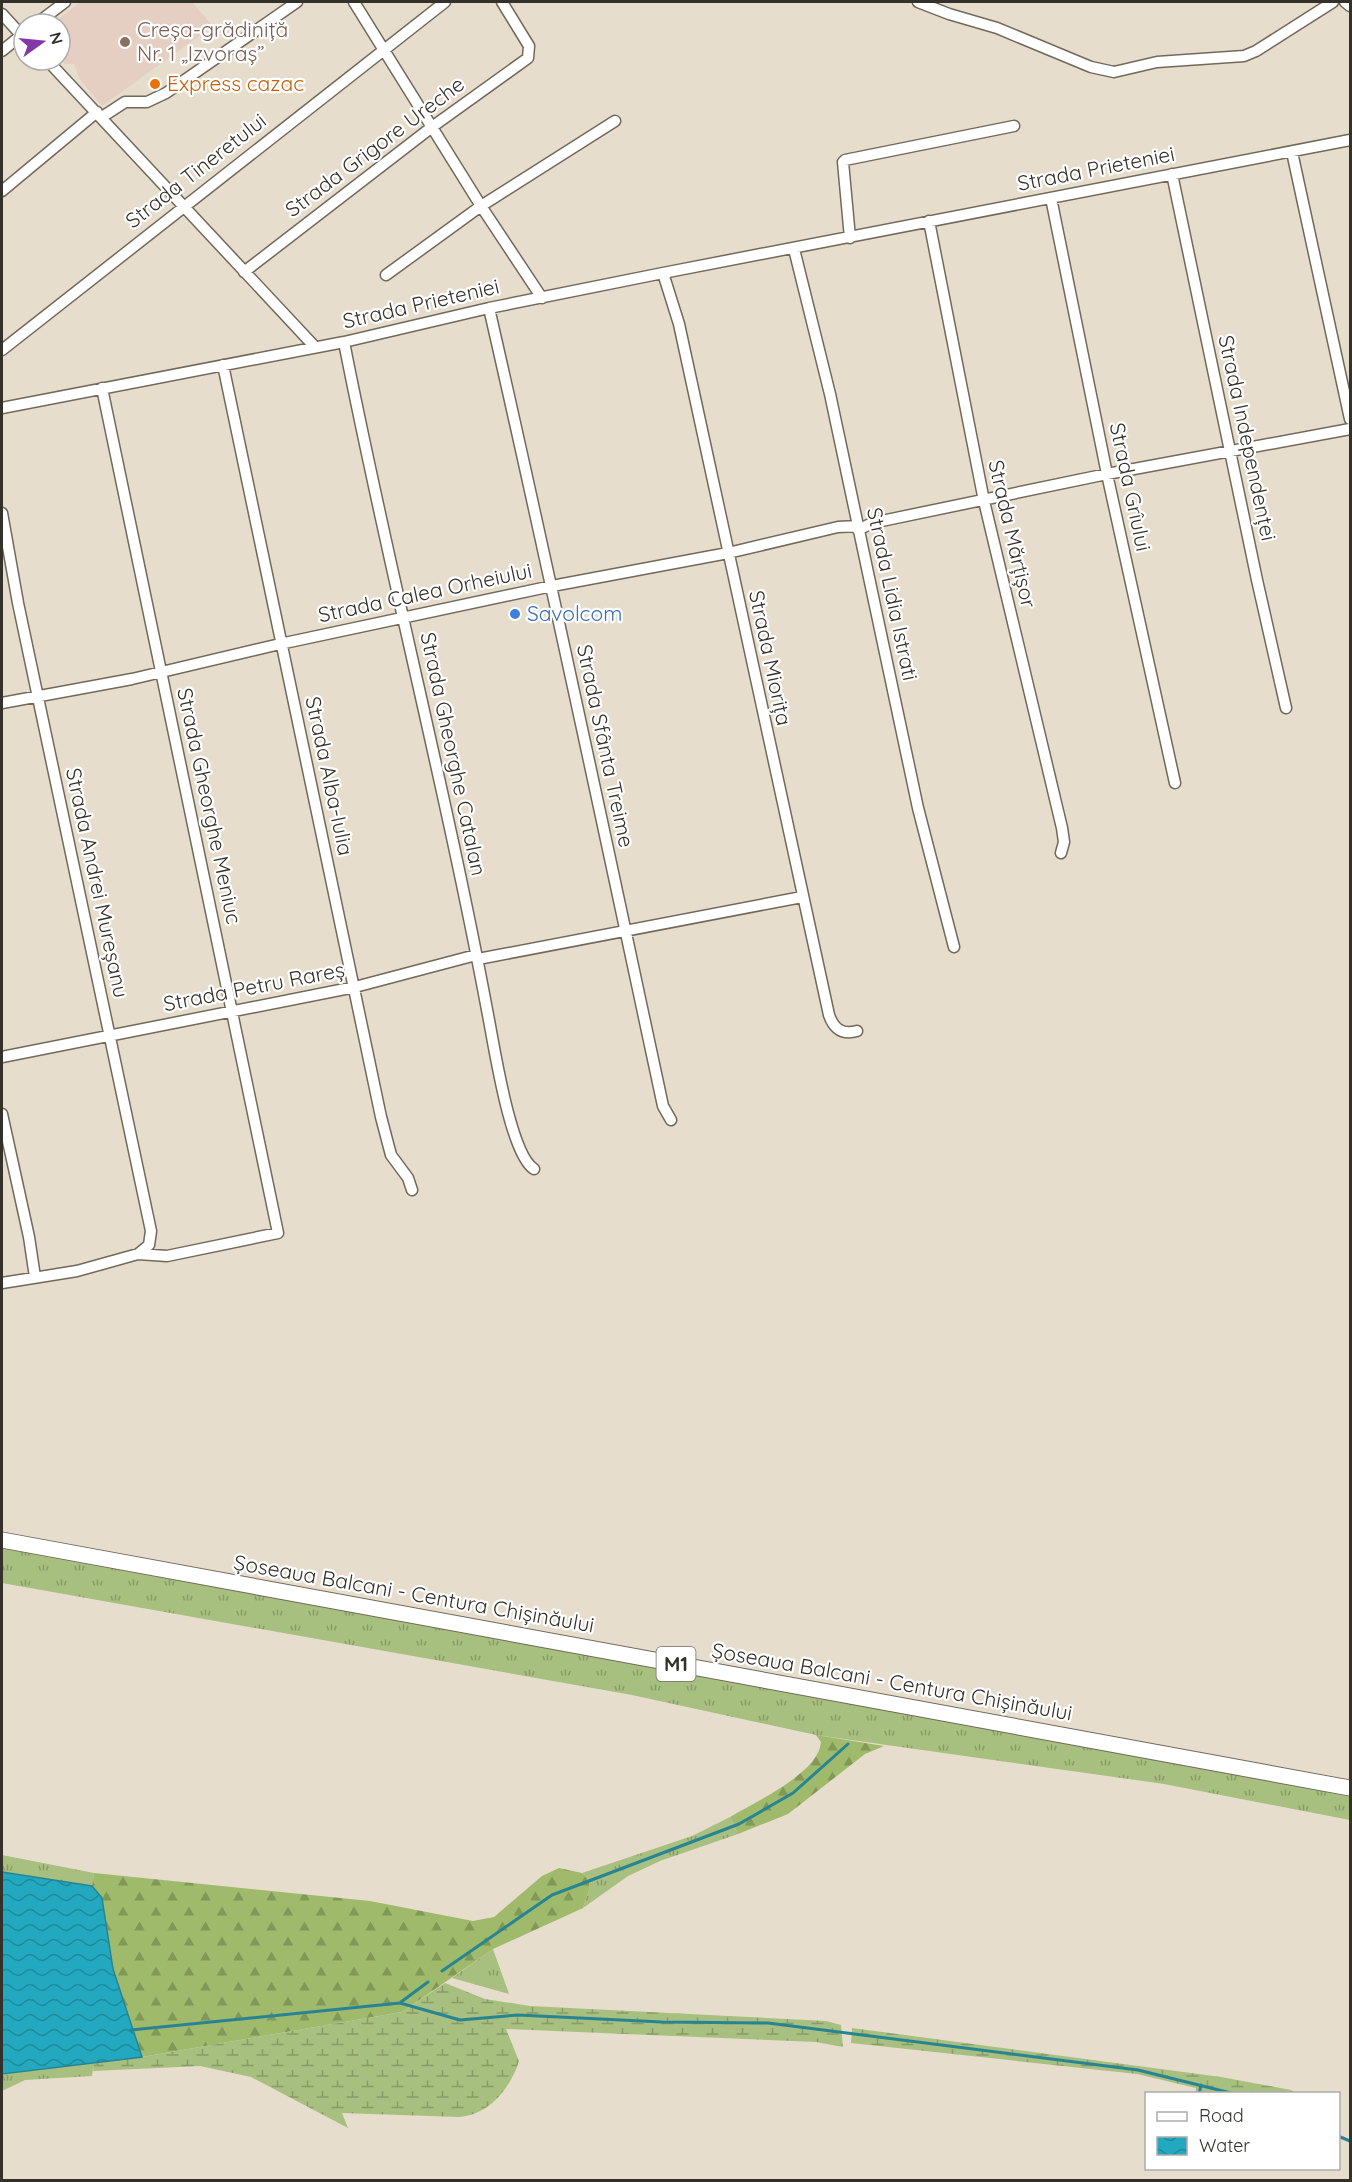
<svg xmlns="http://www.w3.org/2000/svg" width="1352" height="2182" viewBox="0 0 1352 2182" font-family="Quicksand,sans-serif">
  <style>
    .education { fill: #e5cfc3 }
    .grass { fill: url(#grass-tufts) }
    .forest { fill: url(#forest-firs) }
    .wetland { fill: url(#wetland-marsh) }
    .water { fill: url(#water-waves); stroke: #278593; stroke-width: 1.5 }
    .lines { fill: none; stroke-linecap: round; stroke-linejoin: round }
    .stream { stroke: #278593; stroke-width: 3 }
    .minor-casing { stroke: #71695a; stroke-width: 13 }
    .highway-casing { stroke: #71695a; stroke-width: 17 }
    .minor { stroke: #fff; stroke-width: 10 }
    .highway { stroke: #fff; stroke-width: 15 }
    .education-dot { fill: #8d6e63; stroke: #fff; stroke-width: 2 }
    .food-dot { fill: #e8710a; stroke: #fff; stroke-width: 2 }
    .shop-dot { fill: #3f7fe0; stroke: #fff; stroke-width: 2 }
    .labels { text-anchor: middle; stroke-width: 4.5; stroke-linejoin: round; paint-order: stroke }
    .shield { fill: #fff; stroke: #716e6a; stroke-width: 1.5 }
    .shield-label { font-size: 20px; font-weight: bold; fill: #34302a }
    .education-label { font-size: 21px; fill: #785e54; stroke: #fff; text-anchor: start }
    .food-label { font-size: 21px; fill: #c56008; stroke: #fff; text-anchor: start }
    .street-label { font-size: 21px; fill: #34302a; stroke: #fff }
    .shop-label { font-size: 21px; fill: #366cbe; stroke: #fff; text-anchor: start }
  </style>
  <defs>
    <pattern id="grass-tufts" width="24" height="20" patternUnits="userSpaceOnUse" patternTransform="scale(1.5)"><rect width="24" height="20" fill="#a7bf7f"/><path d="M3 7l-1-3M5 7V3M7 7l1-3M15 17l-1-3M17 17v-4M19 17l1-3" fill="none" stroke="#899c68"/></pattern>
    <pattern id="forest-firs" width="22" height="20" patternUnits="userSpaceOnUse" patternTransform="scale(1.5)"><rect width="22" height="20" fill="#9eba6a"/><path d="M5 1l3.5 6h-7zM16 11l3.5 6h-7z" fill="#829857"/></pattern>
    <pattern id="wetland-marsh" width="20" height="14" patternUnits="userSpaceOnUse" patternTransform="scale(1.5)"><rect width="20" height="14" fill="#a7bf7f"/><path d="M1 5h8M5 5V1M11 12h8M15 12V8" fill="none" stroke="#899c68"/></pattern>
    <pattern id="water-waves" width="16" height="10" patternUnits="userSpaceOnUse" patternTransform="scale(1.5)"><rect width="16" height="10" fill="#22a9c0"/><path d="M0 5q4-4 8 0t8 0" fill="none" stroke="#1e8a9c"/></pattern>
  </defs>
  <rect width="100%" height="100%" fill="#e7ddcc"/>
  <path class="education" d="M80,2H192L213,26L102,106L79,78L74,64H65L60,59V24H52Z"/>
  <path class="grass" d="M2,1545L1350,1793V1820L1164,1784L816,1735L632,1695L2,1583Z
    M730,1817L738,1834L660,1861L628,1876L583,1908L589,1890V1879L582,1873L692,1836Z
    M2,1855L94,1873L92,1886L2,1872Z
    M493,1949L509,1994L452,1978Z
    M94,2062L92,2076L25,2080L2,2091V2074Z"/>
  <path class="forest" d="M816,1735L884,1746L865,1754L788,1814L738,1834L730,1817C755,1802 819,1773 821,1742Z
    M559,1868L582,1873L589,1879V1890L583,1908L493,1949L402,2012L142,2057L113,1969L102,1898L92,1886L94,1873L370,1901L473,1921L494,1917L542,1876Z"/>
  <path class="wetland" d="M445,1983L485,1999L530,2006L826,2021L841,2025L843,2047L816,2042L506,2029L519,2061C510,2089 489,2115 459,2117L342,2113L348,2128L251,2077L200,2066L93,2071L94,2062L142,2057L402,2012Z
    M852,2028L1221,2077L1291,2090L1296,2093H1195L1196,2088L1137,2074L851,2043Z"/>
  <path class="water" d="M2,1872L92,1886L102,1898L113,1969L142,2057L2,2074Z"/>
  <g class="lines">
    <path class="stream" d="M442,1971L552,1895L739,1824L793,1793L848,1744
      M401,2002L428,1982
      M131,2030L400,2003L460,2020L518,2015L662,2022L768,2023L1138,2070L1235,2094
      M1199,2094L1201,2085
      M1338,2136L1350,2141"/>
    <defs>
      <path id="minor" d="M354,2L481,206L542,298
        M918,2L949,14L997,28L1091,67L1114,72L1157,62L1244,56L1256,51L1333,2
        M1345,2L1350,6
        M2,14L24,38
        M36,24L65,2
        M2,51L24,33
        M47,60L315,347
        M102,117L125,102H147L166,93L297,2
        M1292,152L1350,419
        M1172,174L1257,580L1286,708
        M2,191L97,112
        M1051,198L1107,474L1175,783
        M929,221L984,501L1062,828L1064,842L1061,853
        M850,238L843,162L845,160L1014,126
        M794,249L830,394L918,808L954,947
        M244,272L432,127L528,58L529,46L502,2
        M663,273L679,324L829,1015C834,1029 842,1035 857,1031
        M386,275L481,206L615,121
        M489,308C550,574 606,840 663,1106L671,1120
        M344,342C388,567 446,790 488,1015C494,1045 510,1154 534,1169
        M2,350L445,2
        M223,365L381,1117L391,1155L408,1178L412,1190
        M2,408L344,342L489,308L663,273L1350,140
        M2,513L18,603L151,1231L149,1245L138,1254
        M858,530L872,523L1107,474L1350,429
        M2,703L132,679L280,644L552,586L728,553L838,527L858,526
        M478,959L802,897
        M2,1057L355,987L476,955
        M2,1114L29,1237L35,1277
        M2,1283L77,1271L138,1254L167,1256L278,1233L102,388"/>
      <path id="highway" d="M2,1540L1350,1788"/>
    </defs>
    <use href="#minor" class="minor-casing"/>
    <use href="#highway" class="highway-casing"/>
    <use href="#minor" class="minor"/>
    <use href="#highway" class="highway"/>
  </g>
  <circle class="education-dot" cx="125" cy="42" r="6"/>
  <circle class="food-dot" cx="155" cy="84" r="6"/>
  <circle class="shop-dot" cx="515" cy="614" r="6"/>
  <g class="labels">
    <rect class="shield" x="656.5" y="1647" width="39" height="34" rx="4.5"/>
    <g class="shield-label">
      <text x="676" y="1671">M1</text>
    </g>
    <g class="education-label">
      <text x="137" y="37">Creșa-grădiniță<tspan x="137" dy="24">Nr. 1 „Izvoraș”</tspan></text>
    </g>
    <g class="food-label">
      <text x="167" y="91">Express cazac</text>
    </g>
    <g class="street-label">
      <text transform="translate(375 147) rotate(-37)" y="7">Strada Grigore Ureche</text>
      <text transform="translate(1096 169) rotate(-11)" y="7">Strada Prieteniei</text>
      <text transform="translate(196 171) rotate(-38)" y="7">Strada Tineretului</text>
      <text transform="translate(421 304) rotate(-13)" y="7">Strada Prieteniei</text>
      <text transform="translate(1247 438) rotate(78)" y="7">Strada Independenței</text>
      <text transform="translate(1130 487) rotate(78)" y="7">Strada Grîului</text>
      <text transform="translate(1012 534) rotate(77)" y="7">Strada Mărțișor</text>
      <text transform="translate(425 593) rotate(-12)" y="7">Strada Calea Orheiului</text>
      <text transform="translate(892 594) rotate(78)" y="7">Strada Lidia Istrati</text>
      <text transform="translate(770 658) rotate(78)" y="7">Strada Miorița</text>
      <text transform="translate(605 746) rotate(78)" y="7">Strada Sfânta Treime</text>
      <text transform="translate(453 754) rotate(78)" y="7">Strada Gheorghe Catalan</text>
      <text transform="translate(329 776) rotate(78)" y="7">Strada Alba-Iulia</text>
      <text transform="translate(209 806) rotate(78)" y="7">Strada Gheorghe Meniuc</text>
      <text transform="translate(97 883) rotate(78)" y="7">Strada Andrei Mureșanu</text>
      <text transform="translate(254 987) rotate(-11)" y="7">Strada Petru Rareș</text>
      <text transform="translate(414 1594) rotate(10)" y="7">Șoseaua Balcani - Centura Chișinăului</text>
      <text transform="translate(892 1682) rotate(10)" y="7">Șoseaua Balcani - Centura Chișinăului</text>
    </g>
    <g class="shop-label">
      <text x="527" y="621">Savolcom</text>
    </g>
  </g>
  <rect width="1352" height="2182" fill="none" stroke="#34302a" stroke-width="6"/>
  <rect x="1145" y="2092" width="195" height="78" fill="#ffffff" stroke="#aeacaa" stroke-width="1.5"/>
  <rect x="1157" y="2112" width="30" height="9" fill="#ffffff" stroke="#aeacaa" stroke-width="1.5"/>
  <text x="1199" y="2122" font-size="18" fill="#34302a">Road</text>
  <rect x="1157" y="2137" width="30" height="18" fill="url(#water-waves)" stroke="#aeacaa" stroke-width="1.5"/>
  <text x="1199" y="2152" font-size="18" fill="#34302a">Water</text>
  <g transform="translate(42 42) rotate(75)"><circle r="28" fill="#ffffff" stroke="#aeacaa" stroke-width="1.5"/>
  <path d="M0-4.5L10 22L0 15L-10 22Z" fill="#8437a8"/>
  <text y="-9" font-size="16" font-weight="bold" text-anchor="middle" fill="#34302a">N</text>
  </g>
</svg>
